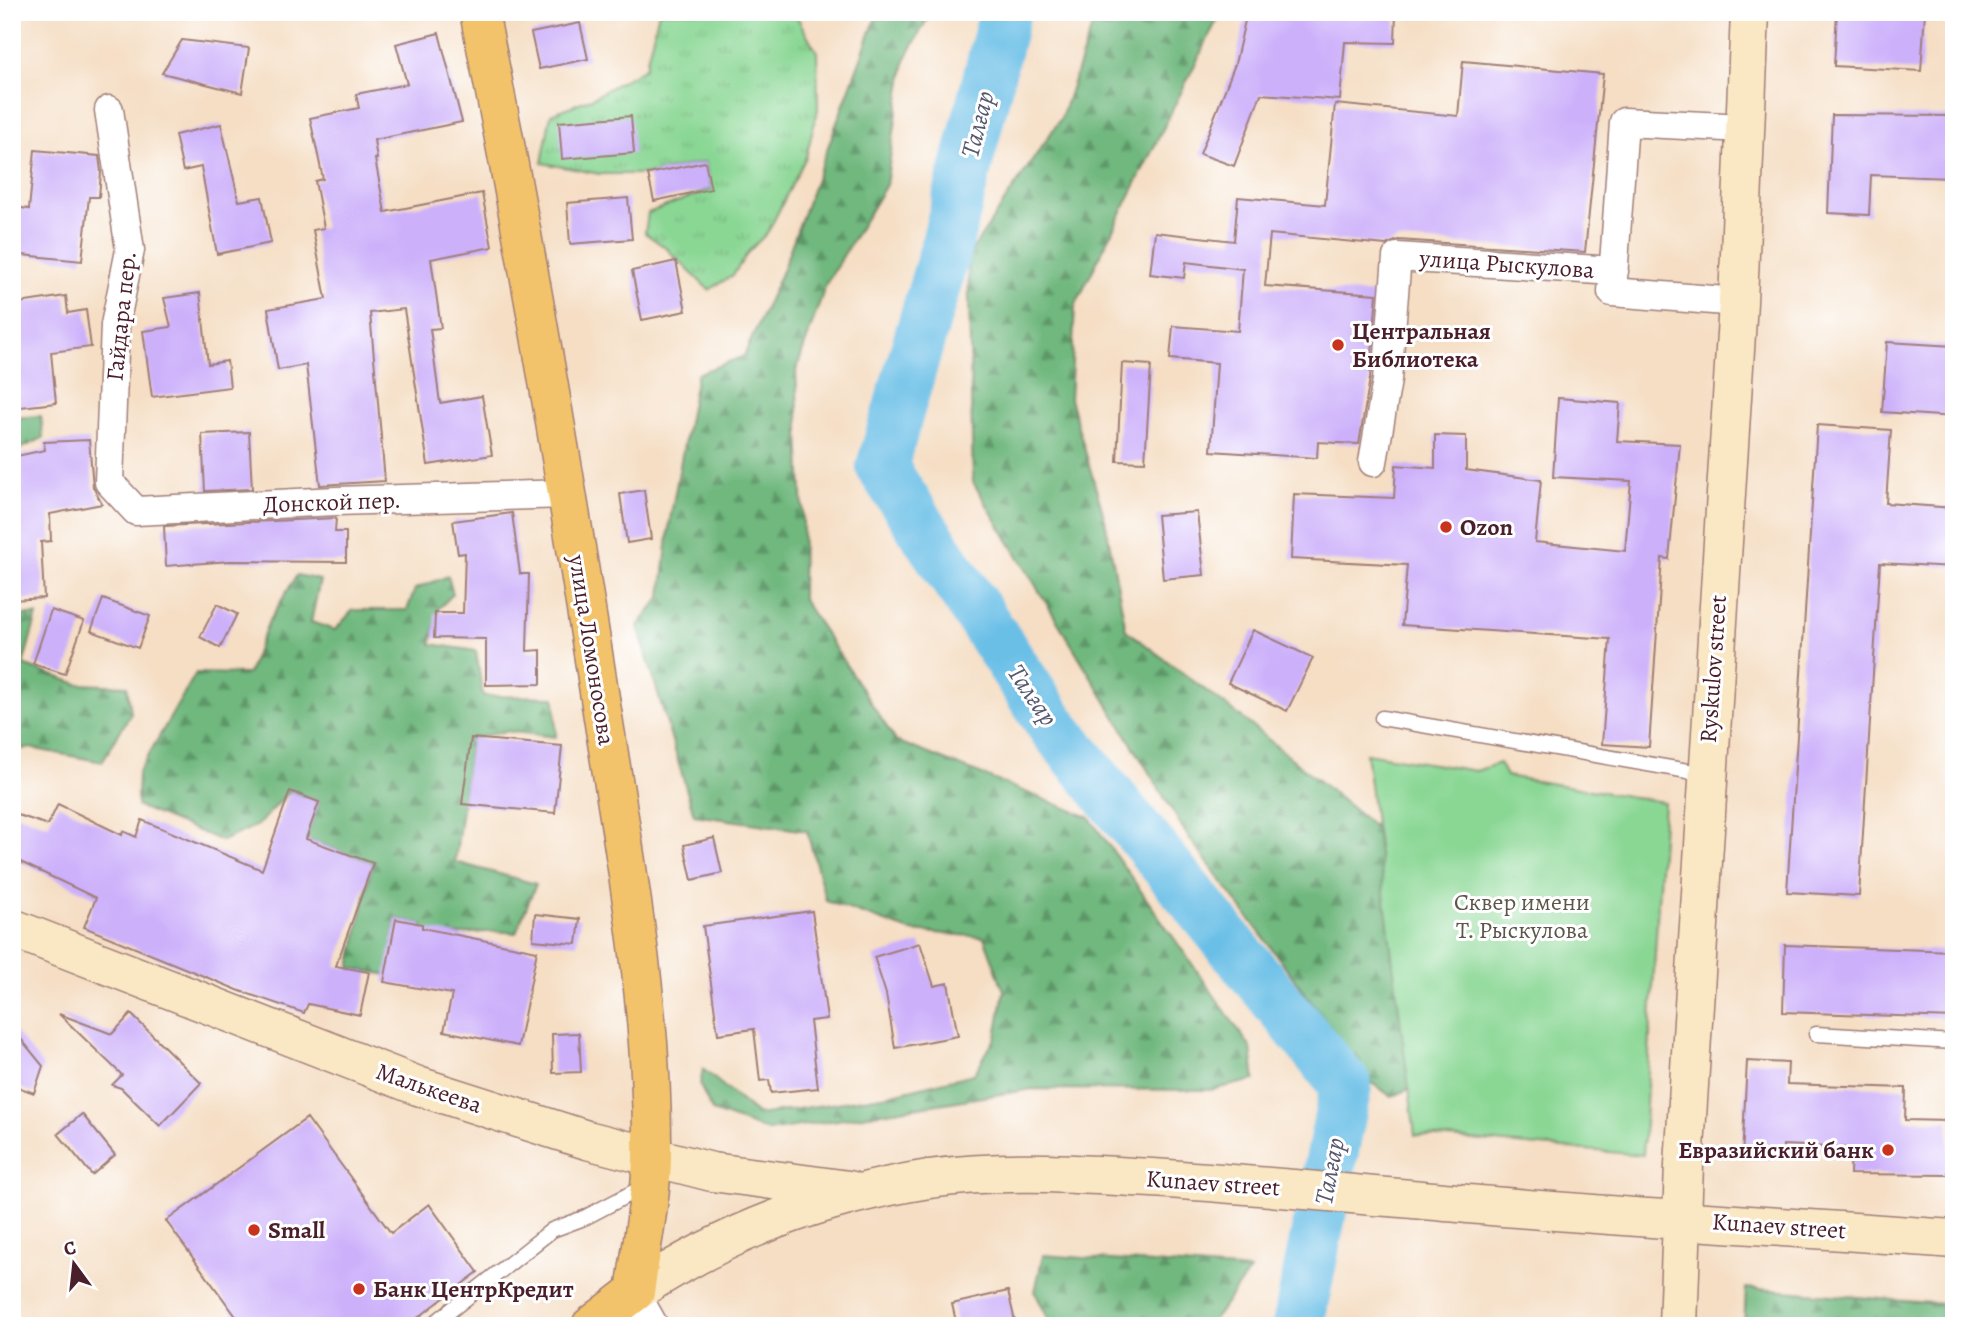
<svg xmlns="http://www.w3.org/2000/svg" width="1966" height="1338" viewBox="0 0 1966 1338" font-family="Alegreya,serif">
  <style>
    .grass { fill: url(#grass-tufts); stroke: #6a7b60; stroke-width: 2 }
    .forest { fill: url(#forest-firs); stroke: #5c6c54; stroke-width: 2 }
    .park { fill: #8ad794; stroke: #6a7b60; stroke-width: 2 }
    .lines { fill: none; stroke-linecap: round; stroke-linejoin: round }
    .river { stroke: #6bbfe7; stroke-width: 52 }
    .building { fill: #ccb0fa }
    .lane-casing { stroke: #a07e78; stroke-width: 17 }
    .street-casing { stroke: #a07e78; stroke-width: 31 }
    .secondary-casing { stroke: #a07e78; stroke-width: 41 }
    .primary-casing { stroke: #a07e78; stroke-width: 41 }
    .lane { stroke: #fff; stroke-width: 14 }
    .street { stroke: #fff; stroke-width: 28 }
    .secondary { stroke: #fae7c3; stroke-width: 38 }
    .primary { stroke: #f2c36a; stroke-width: 38 }
    .poi-dot { fill: #c8321e; stroke: #fff; stroke-width: 2.5 }
    .labels { text-anchor: middle; stroke-width: 6; stroke-linejoin: round; paint-order: stroke }
    .street-label { font-size: 24px; fill: #4a1f2b; stroke: #fff }
    .poi-label { font-size: 24px; font-weight: bold; fill: #4a1f2b; stroke: #fff; text-anchor: start }
    .park-label { font-size: 24px; fill: #5d564a; stroke: #fff }
    .water-label { font-size: 26px; font-style: italic; fill: #56576d; stroke: #fff }
  </style>
  <defs>
    <pattern id="grass-tufts" width="24" height="20" patternUnits="userSpaceOnUse" patternTransform="scale(1.75)"><rect width="24" height="20" fill="#8ad794"/><path d="M3 7l-1-3M5 7V3M7 7l1-3M15 17l-1-3M17 17v-4M19 17l1-3" fill="none" stroke="#79b880"/></pattern>
    <pattern id="forest-firs" width="22" height="20" patternUnits="userSpaceOnUse" patternTransform="scale(1.75)"><rect width="22" height="20" fill="#6fb87e"/><path d="M5 1l3.5 6h-7zM16 11l3.5 6h-7z" fill="#5d9567"/></pattern>
  </defs>
  <rect width="100%" height="100%" fill="#fff"/>
  <filter id="ink" filterUnits="userSpaceOnUse"><feTurbulence type="fractalNoise" baseFrequency=".0143" numOctaves="2"/><feDisplacementMap in="SourceGraphic" scale="14" xChannelSelector="R" yChannelSelector="G"/><feConvolveMatrix kernelMatrix="1 2 1 2 8 2 1 2 1" color-interpolation-filters="sRGB"/></filter>
  <filter id="wash" filterUnits="userSpaceOnUse"><feTurbulence type="fractalNoise" baseFrequency=".00686" numOctaves="4" result="noise"/><feDisplacementMap in="SourceGraphic" scale="28" xChannelSelector="R" yChannelSelector="G"/><feGaussianBlur stdDeviation="1.57" result="paint"/><feColorMatrix in="noise" values="0 0 0 0 0 0 0 0 0 0 0 0 0 0 0 0 0 1.4 0 .05"/><feComposite in="paint" operator="in"/></filter>
  <g filter="url(#wash)">
    <rect width="100%" height="100%" fill="#f5dec4"/>
    <path class="grass" d="M659,12H794L817,52L818,109L806,157L768,232L749,251L733,275L709,290L666,248L645,233L648,213L711,189L705,162L648,174H600L542,163L551,114L592,98L645,68Z"/>
    <path class="forest" d="M878,12H931L905,60L886,185L826,284L796,371L803,514L802,598L896,741L1089,817L1251,1048L1255,1080L1210,1090L1033,1089L768,1131L712,1111L700,1085L703,1069L758,1115L889,1095L974,1074L996,1037L1004,991L984,937L910,931L826,901L807,831L694,815L638,626L661,597L670,520L697,374L744,356L782,271Z
      M1097,12H1221L1075,306L1070,399L1105,520L1126,630L1241,717L1376,828L1453,906L1500,1044L1392,1097L1371,1082L1187,835L973,482L968,256L1061,118Z
      M41,416L43,438L12,453V418Z
      M297,575L320,580L311,622L335,630L353,610H407L415,589L448,576L453,594L439,608L431,644L476,651L483,696L555,697L556,737L507,731L471,738L455,862L536,884L516,933C485,929 457,936 426,938L422,924L396,919L388,975L350,968L372,863L306,839L319,802L290,791L258,825L222,841L137,806L138,773L196,673L248,674L268,623Z
      M12,615H37L23,665L78,684L127,686L131,713L102,762L30,748L12,750Z
      M1043,1255L1250,1270L1209,1326H1052L1035,1292Z
      M1746,1288L1954,1305V1326H1744Z"/>
    <path class="park" d="M1366,753L1476,771L1499,763L1506,776L1664,802L1643,1155L1415,1135Z"/>
    <g class="lines">
      <path class="river" d="M1005,12L945,251L882,467L1054,728L1346,1086L1298,1326"/>
    </g>
    <g id="blocks">
      <path class="building" d="M1247,12H1396L1395,43L1345,42L1340,100L1261,94L1234,166L1200,154L1235,64Z
        M1837,12H1925L1921,71L1834,66Z
        M580,23L588,59L539,69L531,33Z
        M439,33L462,122L374,140L377,159H375L385,212L482,193L492,247L431,259L441,328L430,329L440,403L482,396L492,455L428,465L404,309L370,313L385,481L320,485L306,365L278,370L268,309L326,299L313,230L324,228L315,181L323,179L310,118L359,108L356,94L407,84L396,44Z
        M182,40L249,48L242,93L162,73Z
        M1463,61L1603,74L1585,252L1398,240L1386,245L1270,234L1265,286L1377,294L1370,378L1359,444L1318,442L1317,458L1211,451L1217,363L1170,359L1173,326L1238,331L1243,269L1186,262L1184,278L1150,274L1155,232L1234,241L1238,197L1325,205L1335,104L1458,116Z
        M1832,115L1952,116L1950,178L1871,175L1869,215L1828,213Z
        M631,116L634,153L562,159L559,122Z
        M221,124L239,201L262,197L271,243L217,254L201,167L183,171L175,135Z
        M35,150L99,156L101,172L99,197H89L82,261L12,254L14,207L29,209Z
        M705,162L711,189L654,201L648,174Z
        M628,198L632,239L570,244L567,203Z
        M676,261L686,311L642,320L632,271Z
        M200,293L208,364L227,361L230,387L152,397L143,331L171,327L164,298Z
        M66,296L68,313L86,310L91,347L51,352L56,403L12,408V304Z
        M1887,342L1954,346V417L1882,412Z
        M1122,363L1151,365L1145,462L1117,461Z
        M1558,398L1620,403L1617,441L1680,444L1669,559L1662,558L1649,747L1602,744L1610,639L1402,625L1407,565L1291,559L1294,494L1394,498L1396,465L1435,468V435L1466,436V470L1541,480L1535,542L1625,551L1631,481L1553,477Z
        M1817,425L1891,430L1886,503L1954,508V567L1880,563L1859,896L1787,892Z
        M249,432L252,489L205,491L202,434Z
        M89,440L93,487L102,504L50,514L51,541L41,542L44,598L12,600V457L45,450L44,442Z
        M644,490L651,539L627,543L620,494Z
        M1197,512L1204,575L1163,579L1157,515Z
        M512,513L520,574H529L527,651L541,650V684L486,685V639L434,638L435,613H463L465,553L458,554L453,521Z
        M336,518L335,532H346V562L230,561L166,566L164,526Z
        M103,599L150,616L138,648L91,631Z
        M217,604L237,614L220,648L200,637Z
        M51,610L84,621L65,674L33,664Z
        M1253,630L1313,658L1287,711L1228,683Z
        M471,738L562,746L555,813L462,804Z
        M290,791L319,802L306,839L373,863L336,966L369,972L360,1015L308,1004L304,1013L240,991L84,927L96,898L12,858V813L48,825L58,804L122,835L123,831L136,837L142,820L262,870Z
        M714,838L722,873L692,880L684,845Z
        M812,911L827,1019L810,1021L818,1088L771,1093L769,1080L760,1081L754,1029L718,1034L703,926Z
        M535,914L580,919L577,944L533,940Z
        M396,919L422,924V928L537,951L518,1046L444,1031L452,994L384,982Z
        M920,943L934,986L948,983L958,1036L895,1048L886,994L874,957Z
        M1785,945L1954,951V1018L1783,1012Z
        M59,1014L112,1034L131,1014L201,1083L160,1126L121,1088L112,1085L122,1075Z
        M12,1028L43,1066L34,1093L12,1085Z
        M579,1033L581,1072L553,1073L552,1034Z
        M1747,1061L1788,1063L1787,1084L1906,1088L1905,1120L1949,1121L1948,1175L1850,1174L1851,1148L1783,1145L1782,1160L1742,1158Z
        M82,1114L115,1155L92,1175L58,1134Z
        M307,1118L391,1233L429,1204L478,1272L407,1326H243L166,1221Z
        M1008,1291L1016,1326H957L952,1304Z"/>
    </g>
  </g>
  <g filter="url(#ink)">
    <use href="#blocks" fill-opacity="0" stroke="#a07e78" stroke-width="2"/>
    <g class="lines">
      <defs>
        <path id="lane" d="M1382,718L1705,774
          M1816,1034L1954,1042
          M431,1326L552,1230L584,1218L645,1186"/>
        <path id="street" d="M109,110L130,250L115,325L109,482L136,511L336,501L568,494
          M1738,302L1612,292L1624,122L1745,128
          M1373,462L1387,380L1397,257L1614,271
          M635,1292L654,1326"/>
        <path id="secondary" d="M12,928L418,1086L587,1140L712,1172L849,1190
          M635,1292C726,1232 821,1196 929,1179C1003,1168 1078,1174 1152,1178C1257,1185 1363,1195 1468,1204C1630,1218 1792,1227 1954,1239
          M1678,1326L1684,1165L1738,302L1750,12"/>
        <path id="primary" d="M479,12C524,232 561,451 596,672C620,832 654,995 652,1157C651,1202 641,1247 635,1292L591,1326"/>
      </defs>
      <use href="#lane" class="lane-casing"/>
      <use href="#street" class="street-casing"/>
      <use href="#secondary" class="secondary-casing"/>
      <use href="#primary" class="primary-casing"/>
      <use href="#lane" class="lane"/>
      <use href="#street" class="street"/>
      <use href="#secondary" class="secondary"/>
      <use href="#primary" class="primary"/>
    </g>
  </g>
  <g class="poi-dot">
    <circle cx="1338" cy="345" r="7"/>
    <circle cx="1446" cy="527" r="7"/>
    <circle cx="1888" cy="1150" r="7"/>
    <circle cx="254" cy="1230" r="7"/>
    <circle cx="359" cy="1289" r="7"/>
  </g>
  <g class="labels">
    <g class="street-label">
      <text transform="translate(1507 264) rotate(4)" y="8">улица Рыскулова</text>
      <text transform="translate(121 316) rotate(-84)" y="8">Гайдара пер.</text>
      <text transform="translate(332 502) rotate(-2)" y="8">Донской пер.</text>
      <text transform="translate(592 650) rotate(81)" y="8">улица Ломоносова</text>
      <text transform="translate(1713 669) rotate(-86)" y="8">Ryskulov street</text>
      <text transform="translate(429 1088) rotate(19)" y="8">Малькеева</text>
      <text transform="translate(1213 1183) rotate(4)" y="8">Kunaev street</text>
      <text transform="translate(1779 1226) rotate(4)" y="8">Kunaev street</text>
    </g>
    <g class="poi-label">
      <text x="1352" y="339">Центральная<tspan x="1352" dy="28">Библиотека</tspan></text>
      <text x="1460" y="535">Ozon</text>
      <text x="1874" y="1158" text-anchor="end">Евразийский банк</text>
      <text x="268" y="1238">Small</text>
      <text x="373" y="1297">Банк ЦентрКредит</text>
    </g>
    <g class="park-label">
      <text x="1522" y="910">Сквер имени<tspan x="1522" dy="28">Т. Рыскулова</tspan></text>
    </g>
    <g class="water-label">
      <text transform="translate(977 124) rotate(-76)" y="9">Талғар</text>
      <text transform="translate(1033 695) rotate(56)" y="9">Талғар</text>
      <text transform="translate(1329 1171) rotate(-79)" y="9">Талғар</text>
    </g>
  </g>
  <rect width="1966" height="1338" fill="none" stroke="#fff" stroke-width="42"/>
  <g transform="translate(74 1264) rotate(345)" stroke="#ffffff" stroke-width="5" paint-order="stroke">
  <path d="M0-5L12 26L0 18L-12 26Z" fill="#4a1f2b"/>
  <text y="-10" font-size="19" font-weight="bold" text-anchor="middle" fill="#4a1f2b">С</text>
  </g>
</svg>
